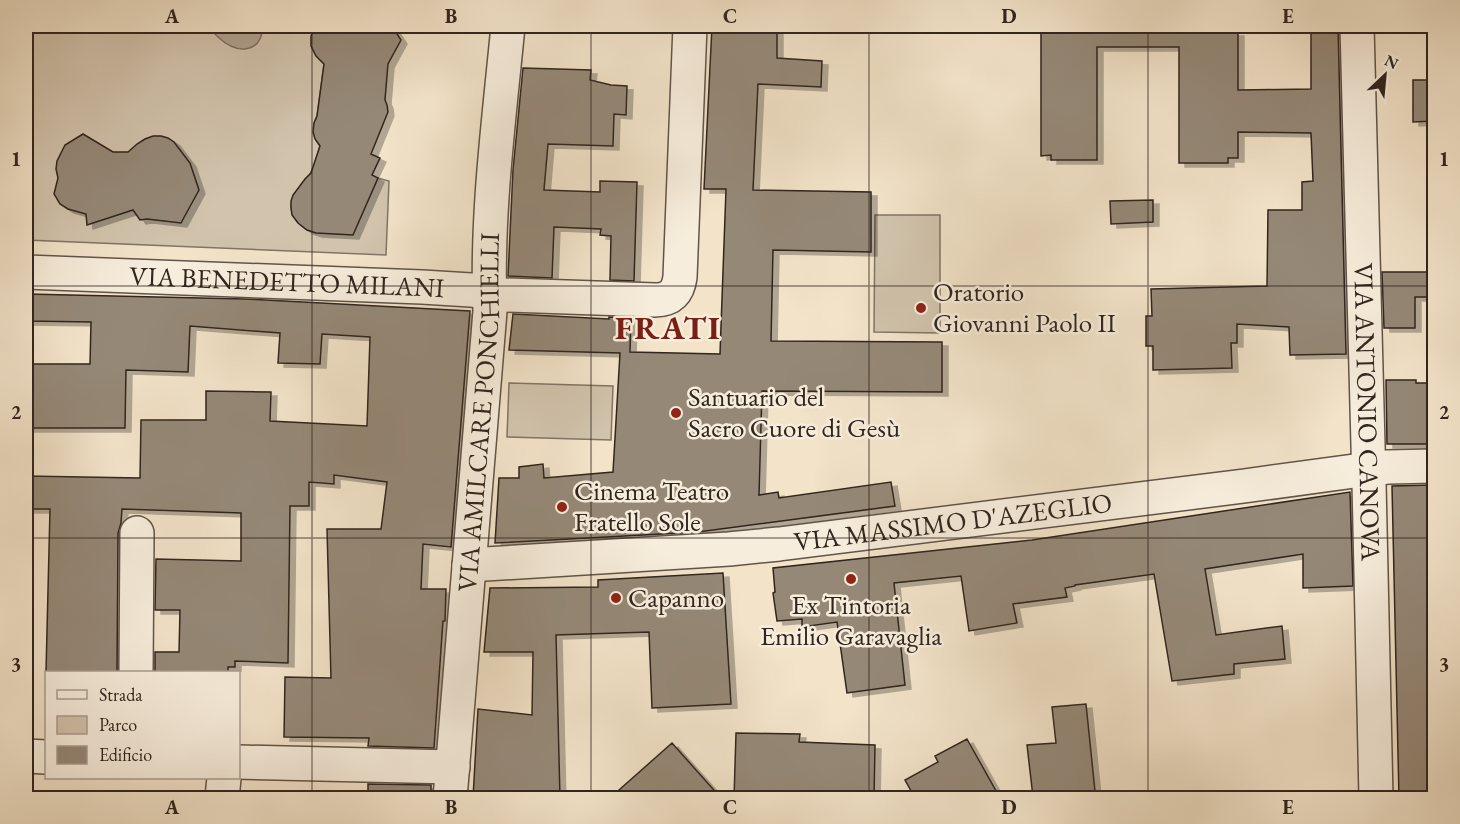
<svg xmlns="http://www.w3.org/2000/svg" width="1460" height="824" viewBox="0 0 1460 824" font-family="'EB Garamond',serif">
  <style>
    .green { fill: #d1c3ac; stroke: #817465; stroke-width: 1.5 }
    .water { fill: #b0a28f; stroke: #7d7062; stroke-width: 1.5 }
    .building { fill: #958877; stroke: #31251e; stroke-width: 1.5; filter: url(#shadow) }
    .lines { fill: none; stroke-linecap: round; stroke-linejoin: round }
    .minor-casing { stroke: #615449; stroke-width: 36 }
    .minor { stroke: #f7eddc; stroke-width: 33 }
    .grid { fill: none; stroke: #31251e; stroke-width: 1.5; stroke-opacity: 0.55 }
    .poi-dot { fill: #8f2418; stroke: #f7eddc; stroke-width: 2 }
    .labels { text-anchor: middle; stroke-width: 5; stroke-linejoin: round; paint-order: stroke }
    .street-label { font-size: 27px; fill: #31251e; stroke: #f7eddc }
    .poi-label { font-size: 27px; fill: #31251e; stroke: #f7eddc; text-anchor: start }
    .district-label { font-size: 33px; font-weight: bold; letter-spacing: 1.5px; fill: #7a1f14; stroke: #f7eddc }
    .neatline { fill: none; stroke: #31251e; stroke-width: 2 }
    .grid-label { font-size: 20px; text-anchor: middle; font-weight: bold; fill: #31251e }
  </style>
  <defs>
    <filter id="shadow"><feDropShadow dx="6" dy="4" stdDeviation="0" flood-color="#0004"/></filter>
  </defs>
  <rect width="100%" height="100%" fill="#f2e3c9"/>
  <filter id="stains"><feTurbulence type="fractalNoise" baseFrequency=".00333" numOctaves="4"/><feColorMatrix values="0 0 0 0 .2 0 0 0 0 .09 0 0 0 0 .02 0 0 0 .5 -.17"/></filter>
  <radialGradient id="worn" r=".72"><stop offset=".6" stop-color="#630" stop-opacity="0"/><stop offset="1" stop-color="#630" stop-opacity=".3"/></radialGradient>
  <path class="green" d="M26,26H316C307,43 311,51 324,64L317,116C311,128 314,134 320,146C317,154 315,166 310,174C309,176 306,178 304,181C288,200 285,214 307,230L378,178L389,181L386,255L26,240Z
    M875,215H940V333L874,332Z
    M509,383L613,386L611,440L507,437Z"/>
  <path class="water" d="M209,26H263C261,55 236,54 218,37C214,34 212,29 209,26Z"/>
  <path class="building" d="M316,26H392L401,40L388,64L385,100L387,105L388,112L371,154L380,158L372,175L378,178L353,235L316,233L307,230L298,223L292,215L291,208V201L293,195L305,179L311,173L320,146L315,139L313,132L314,123L317,116L324,64L316,56L311,46V36Z
    M712,26H777V58L822,61L821,87L758,84L753,190L871,192V252L773,250L771,341L942,342V392L762,391L759,495L778,492L779,498L891,482L895,506L698,532L495,543L499,478H519V467L543,464L544,478L613,472L620,353L509,350L513,314L609,319V317L631,318L630,352L720,354L726,189H704Z
    M1060,26H1225V32H1238V90L1311,89V26H1338L1346,354L1290,355L1289,327L1237,324V343H1231L1232,368L1153,370V346H1146V316H1152L1151,289L1267,286L1268,210H1302V182L1313,181L1311,133L1238,132V158H1228V163H1179V47H1097V160H1051V155L1041,156V33H1060Z
    M523,68L591,70L590,80L611,85L627,86L626,115L614,114L613,146L548,144L544,190L600,192V181L637,182L634,281L610,280L611,236L600,235L601,229L554,227L552,278L508,276L513,170Z
    M1413,80H1434V121L1413,122Z
    M83,134L113,152H128L137,144L145,139L153,136H161L168,138L174,142L190,163L199,190L181,223L147,219L140,220L133,210L87,225L86,214L68,209L60,204L54,194L58,178L56,169L57,161L65,145Z
    M1153,200V222L1111,224L1110,201Z
    M1382,272H1434V297H1415V328H1384Z
    M26,294L245,299L470,311L451,547L423,544L421,589H446L445,621H443L434,748L368,746L369,738L284,737L285,677L331,678L327,529H381L387,482L334,475V484L309,482V506H290L288,663L235,661V667H228V672H155V652H179L180,610H155L156,559L241,561V513L122,509L121,523L118,533L117,672H46L50,509H26V476L140,478L141,420H206V391L271,392L270,421L367,426L370,337L322,334L320,364L278,363L280,333L190,326L188,372L126,370L125,428H26V364H90L91,322L26,321Z
    M1386,380H1416V383H1434V444H1387Z
    M1434,485V798H1399L1392,486Z
    M1350,492L1353,586L1303,588V554L1205,569L1216,635L1282,626L1285,659L1234,664V674L1172,681L1154,574L1075,585V586L1065,588L1067,597L1013,604L1017,623L969,631L961,576L894,583L905,685L847,693L837,622L802,627V619L777,621L773,593L775,592L773,568L1032,540Z
    M723,573L731,704L652,708L649,632L556,635L560,798H473L478,709L532,715L533,652H484L490,588L598,587V580Z
    M1086,704L1095,791L1033,797L1027,745L1056,743L1052,707Z
    M736,733L800,734L799,742L875,745L874,798H734Z
    M967,739L1000,798H915L905,780L938,762L935,756Z
    M672,743L721,798H610Z
    M368,784L431,785V798H368Z"/>
  <g class="lines">
    <defs>
      <g id="minor">
        <path id="s1" d="M1357,26L1369,483L1376,798"/>
        <path id="s2" d="M26,272L422,287L471,290L505,295L655,300C671,300 678,292 680,277L690,26"/>
        <path id="s3" d="M469,565L729,549L779,544L1244,486L1369,469L1388,467L1434,466"/>
        <path d="M136,672L137,533"/>
        <path d="M26,756L46,757"/>
        <path d="M238,762L453,767"/>
        <path d="M222,798L224,778"/>
        <path id="s4" d="M450,798L490,311C486,216 499,120 508,26"/>
      </g>
    </defs>
    <use href="#minor" class="minor-casing"/>
    <use href="#minor" class="minor"/>
  </g>
  <path class="grid" d="M312,26V798M591,26V798M869,26V798M1148,26V798M26,286H1434M26,538H1434"/>
  <g class="poi-dot">
    <circle cx="921" cy="308" r="6"/>
    <circle cx="676" cy="413" r="6"/>
    <circle cx="562" cy="507" r="6"/>
    <circle cx="851" cy="579" r="6"/>
    <circle cx="616" cy="598" r="6"/>
  </g>
  <g class="labels">
    <g class="street-label">
      <text dy="9" stroke="none"><textPath href="#s2" startOffset="261">VIA BENEDETTO MILANI</textPath></text>
      <text dy="9" stroke="none"><textPath href="#s4" startOffset="387">VIA AMILCARE PONCHIELLI</textPath></text>
      <text dy="9" stroke="none"><textPath href="#s1" startOffset="386">VIA ANTONIO CANOVA</textPath></text>
      <text dy="9" stroke="none"><textPath href="#s3" startOffset="486">VIA MASSIMO D'AZEGLIO</textPath></text>
    </g>
    <g class="poi-label">
      <text x="933" y="301">Oratorio<tspan x="933" dy="31">Giovanni Paolo II</tspan></text>
      <text x="688" y="406">Santuario del<tspan x="688" dy="31">Sacro Cuore di Gesù</tspan></text>
      <text x="574" y="500">Cinema Teatro<tspan x="574" dy="31">Fratello Sole</tspan></text>
      <text x="628" y="607">Capanno</text>
      <text x="851" y="614" text-anchor="middle">Ex Tintoria<tspan x="851" dy="31">Emilio Garavaglia</tspan></text>
    </g>
    <g class="district-label">
      <text x="668" y="339">FRATI</text>
    </g>
  </g>
  <rect width="1460" height="824" fill="none" stroke="#f2e3c9" stroke-width="66"/>
  <rect x="45" y="671" width="195" height="108" fill="#f7eddc" stroke="#a89d90" stroke-width="1.5"/>
  <rect x="57" y="690" width="30" height="9" fill="#f7eddc" stroke="#a89d90" stroke-width="1.5"/>
  <text x="99" y="701" font-size="18" fill="#31251e">Strada</text>
  <rect x="57" y="716" width="30" height="18" fill="#d1c3ac" stroke="#a89d90" stroke-width="1.5"/>
  <text x="99" y="731" font-size="18" fill="#31251e">Parco</text>
  <rect x="57" y="746" width="30" height="18" fill="#958877" stroke="#a89d90" stroke-width="1.5"/>
  <text x="99" y="761" font-size="18" fill="#31251e">Edificio</text>
  <g transform="translate(1385 75) rotate(26)" stroke="#f7eddc" stroke-width="4.5" paint-order="stroke">
  <path d="M0-4.5L10 22L0 15L-10 22Z" fill="#31251e"/>
  <text y="-9" font-size="16" font-weight="bold" text-anchor="middle" fill="#31251e">N</text>
  </g>
  <rect x="33" y="33" width="1394" height="758" class="neatline"/>
  <g class="grid-label">
    <text x="172" y="23">A</text>
    <text x="451" y="23">B</text>
    <text x="730" y="23">C</text>
    <text x="1009" y="23">D</text>
    <text x="1288" y="23">E</text>
    <text x="16" y="166">1</text>
    <text x="1444" y="166">1</text>
    <text x="16" y="419">2</text>
    <text x="1444" y="419">2</text>
    <text x="16" y="671">3</text>
    <text x="1444" y="671">3</text>
    <text x="172" y="814">A</text>
    <text x="451" y="814">B</text>
    <text x="730" y="814">C</text>
    <text x="1009" y="814">D</text>
    <text x="1288" y="814">E</text>
  </g>
  <rect width="100%" height="100%" filter="url(#stains)"/>
  <rect width="100%" height="100%" fill="url(#worn)"/>
</svg>
